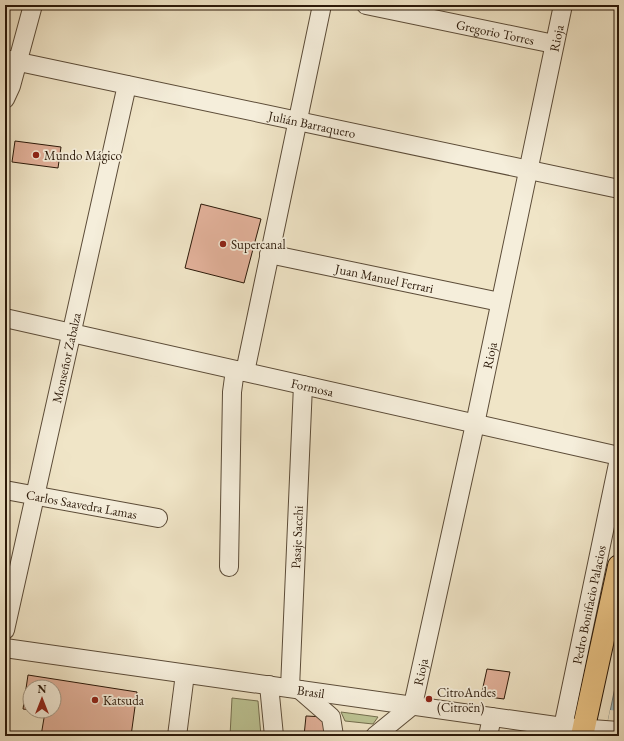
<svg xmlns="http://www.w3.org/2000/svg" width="624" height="741" viewBox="0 0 624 741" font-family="'EB Garamond',serif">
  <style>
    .green { fill: #bcc393; stroke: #746e4e }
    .water { fill: #9fbcc0; stroke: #717b77 }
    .pier { fill: #f0e5c7 }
    .building { fill: #e2b19a; stroke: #2b1909 }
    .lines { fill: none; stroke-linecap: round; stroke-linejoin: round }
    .minor-casing { stroke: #5c4c38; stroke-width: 20 }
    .highway-casing { stroke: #2b1909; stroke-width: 24 }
    .minor { stroke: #f5eedb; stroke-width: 18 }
    .highway { stroke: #e8c284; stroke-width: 22 }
    .poi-dot { fill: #8f2418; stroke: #f5eedb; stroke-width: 1.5 }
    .labels { text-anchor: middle; stroke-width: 3.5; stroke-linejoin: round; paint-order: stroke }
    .street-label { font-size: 13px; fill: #2b1909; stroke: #f5eedb }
    .poi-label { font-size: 13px; fill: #2b1909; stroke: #f5eedb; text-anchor: start }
  </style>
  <rect width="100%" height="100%" fill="#f0e5c7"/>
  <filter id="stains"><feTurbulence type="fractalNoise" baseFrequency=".005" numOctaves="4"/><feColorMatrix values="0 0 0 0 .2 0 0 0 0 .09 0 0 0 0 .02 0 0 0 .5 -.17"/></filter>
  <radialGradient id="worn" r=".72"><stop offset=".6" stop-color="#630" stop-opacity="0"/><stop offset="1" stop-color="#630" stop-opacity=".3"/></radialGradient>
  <path class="green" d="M232,698L258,701L261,736H230Z
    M341,712L378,717L373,724L345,721Z"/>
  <path class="water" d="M619,668V736H605Z"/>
  <path class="pier" d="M610,710L619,711V736H605Z"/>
  <path class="building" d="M15,141L61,147L58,168L12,162Z
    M201,204L261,219L244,283L185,268Z
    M487,669L510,672L504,699L481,696Z
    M28,675L137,692L131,736H41L45,712L39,711H54V687H30V710L23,709Z
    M306,716L326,717L325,736H304Z"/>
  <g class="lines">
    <defs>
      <g id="minor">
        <path id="s1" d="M366,5L554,44"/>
        <path id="s2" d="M5,59L619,189"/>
        <path d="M5,99L11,86L33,5"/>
        <path id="s3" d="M269,254L500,302"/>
        <path id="s4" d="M5,318L619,456"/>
        <path d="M245,372L322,5"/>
        <path id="s5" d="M5,490L158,518"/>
        <path d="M229,567L232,392L235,370"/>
        <path id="s6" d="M5,630L127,85"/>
        <path id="s7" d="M5,648L563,727L619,731"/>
        <path d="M269,685L274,736"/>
        <path id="s8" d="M290,688L303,385"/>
        <path d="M300,690L331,717L334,736"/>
        <path id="s9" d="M563,727L619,459"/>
        <path d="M177,736L185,674"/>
        <path id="s10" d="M375,736L413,705L475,424L563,5"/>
        <path d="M488,736L492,717"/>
      </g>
      <path id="highway" d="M582,736L619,566"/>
    </defs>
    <use href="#minor" class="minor-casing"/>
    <use href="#highway" class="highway-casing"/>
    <use href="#minor" class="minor"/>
    <use href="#highway" class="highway"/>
  </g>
  <g class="poi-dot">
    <circle cx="36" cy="155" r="4"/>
    <circle cx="223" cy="244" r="4"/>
    <circle cx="429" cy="699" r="4"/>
    <circle cx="95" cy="700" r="4"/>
  </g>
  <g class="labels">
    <g class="street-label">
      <text dy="5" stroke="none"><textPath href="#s1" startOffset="132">Gregorio Torres</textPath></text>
      <text dy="5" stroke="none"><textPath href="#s10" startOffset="731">Rioja</textPath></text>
      <text dy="5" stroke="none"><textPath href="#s2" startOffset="314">Julián Barraquero</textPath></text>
      <text dy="5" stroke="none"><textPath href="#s3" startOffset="118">Juan Manuel Ferrari</textPath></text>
      <text dy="5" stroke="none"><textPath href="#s10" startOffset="407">Rioja</textPath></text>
      <text dy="5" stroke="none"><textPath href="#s6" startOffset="279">Monseñor Zabalza</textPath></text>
      <text dy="5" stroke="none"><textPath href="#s4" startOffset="315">Formosa</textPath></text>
      <text dy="5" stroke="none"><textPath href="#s5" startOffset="78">Carlos Saavedra Lamas</textPath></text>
      <text dy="5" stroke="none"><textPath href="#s8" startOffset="151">Pasaje Sacchi</textPath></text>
      <text dy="5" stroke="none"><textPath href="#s9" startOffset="125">Pedro Bonifacio Palacios</textPath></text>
      <text dy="5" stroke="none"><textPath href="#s10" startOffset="83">Rioja</textPath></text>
      <text dy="5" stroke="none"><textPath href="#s7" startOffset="309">Brasil</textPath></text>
    </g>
    <g class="poi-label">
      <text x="44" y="160">Mundo Mágico</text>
      <text x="231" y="249">Supercanal</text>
      <text x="437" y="697">CitroAndes<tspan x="437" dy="15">(Citroën)</tspan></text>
      <text x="103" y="705">Katsuda</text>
    </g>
  </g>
  <rect width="624" height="741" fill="none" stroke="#f0e5c7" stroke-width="20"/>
  <rect x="6" y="6" width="612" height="729" fill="none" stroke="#2b1909" stroke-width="2"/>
  <rect x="10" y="10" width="604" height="721" fill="none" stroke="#2b1909"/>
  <g transform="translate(42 699)"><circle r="19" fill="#f5eedb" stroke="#a49987"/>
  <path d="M0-3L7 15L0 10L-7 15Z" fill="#8f2418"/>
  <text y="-6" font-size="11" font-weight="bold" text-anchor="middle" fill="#2b1909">N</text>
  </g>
  <rect width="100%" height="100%" filter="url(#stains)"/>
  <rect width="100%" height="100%" fill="url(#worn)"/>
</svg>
